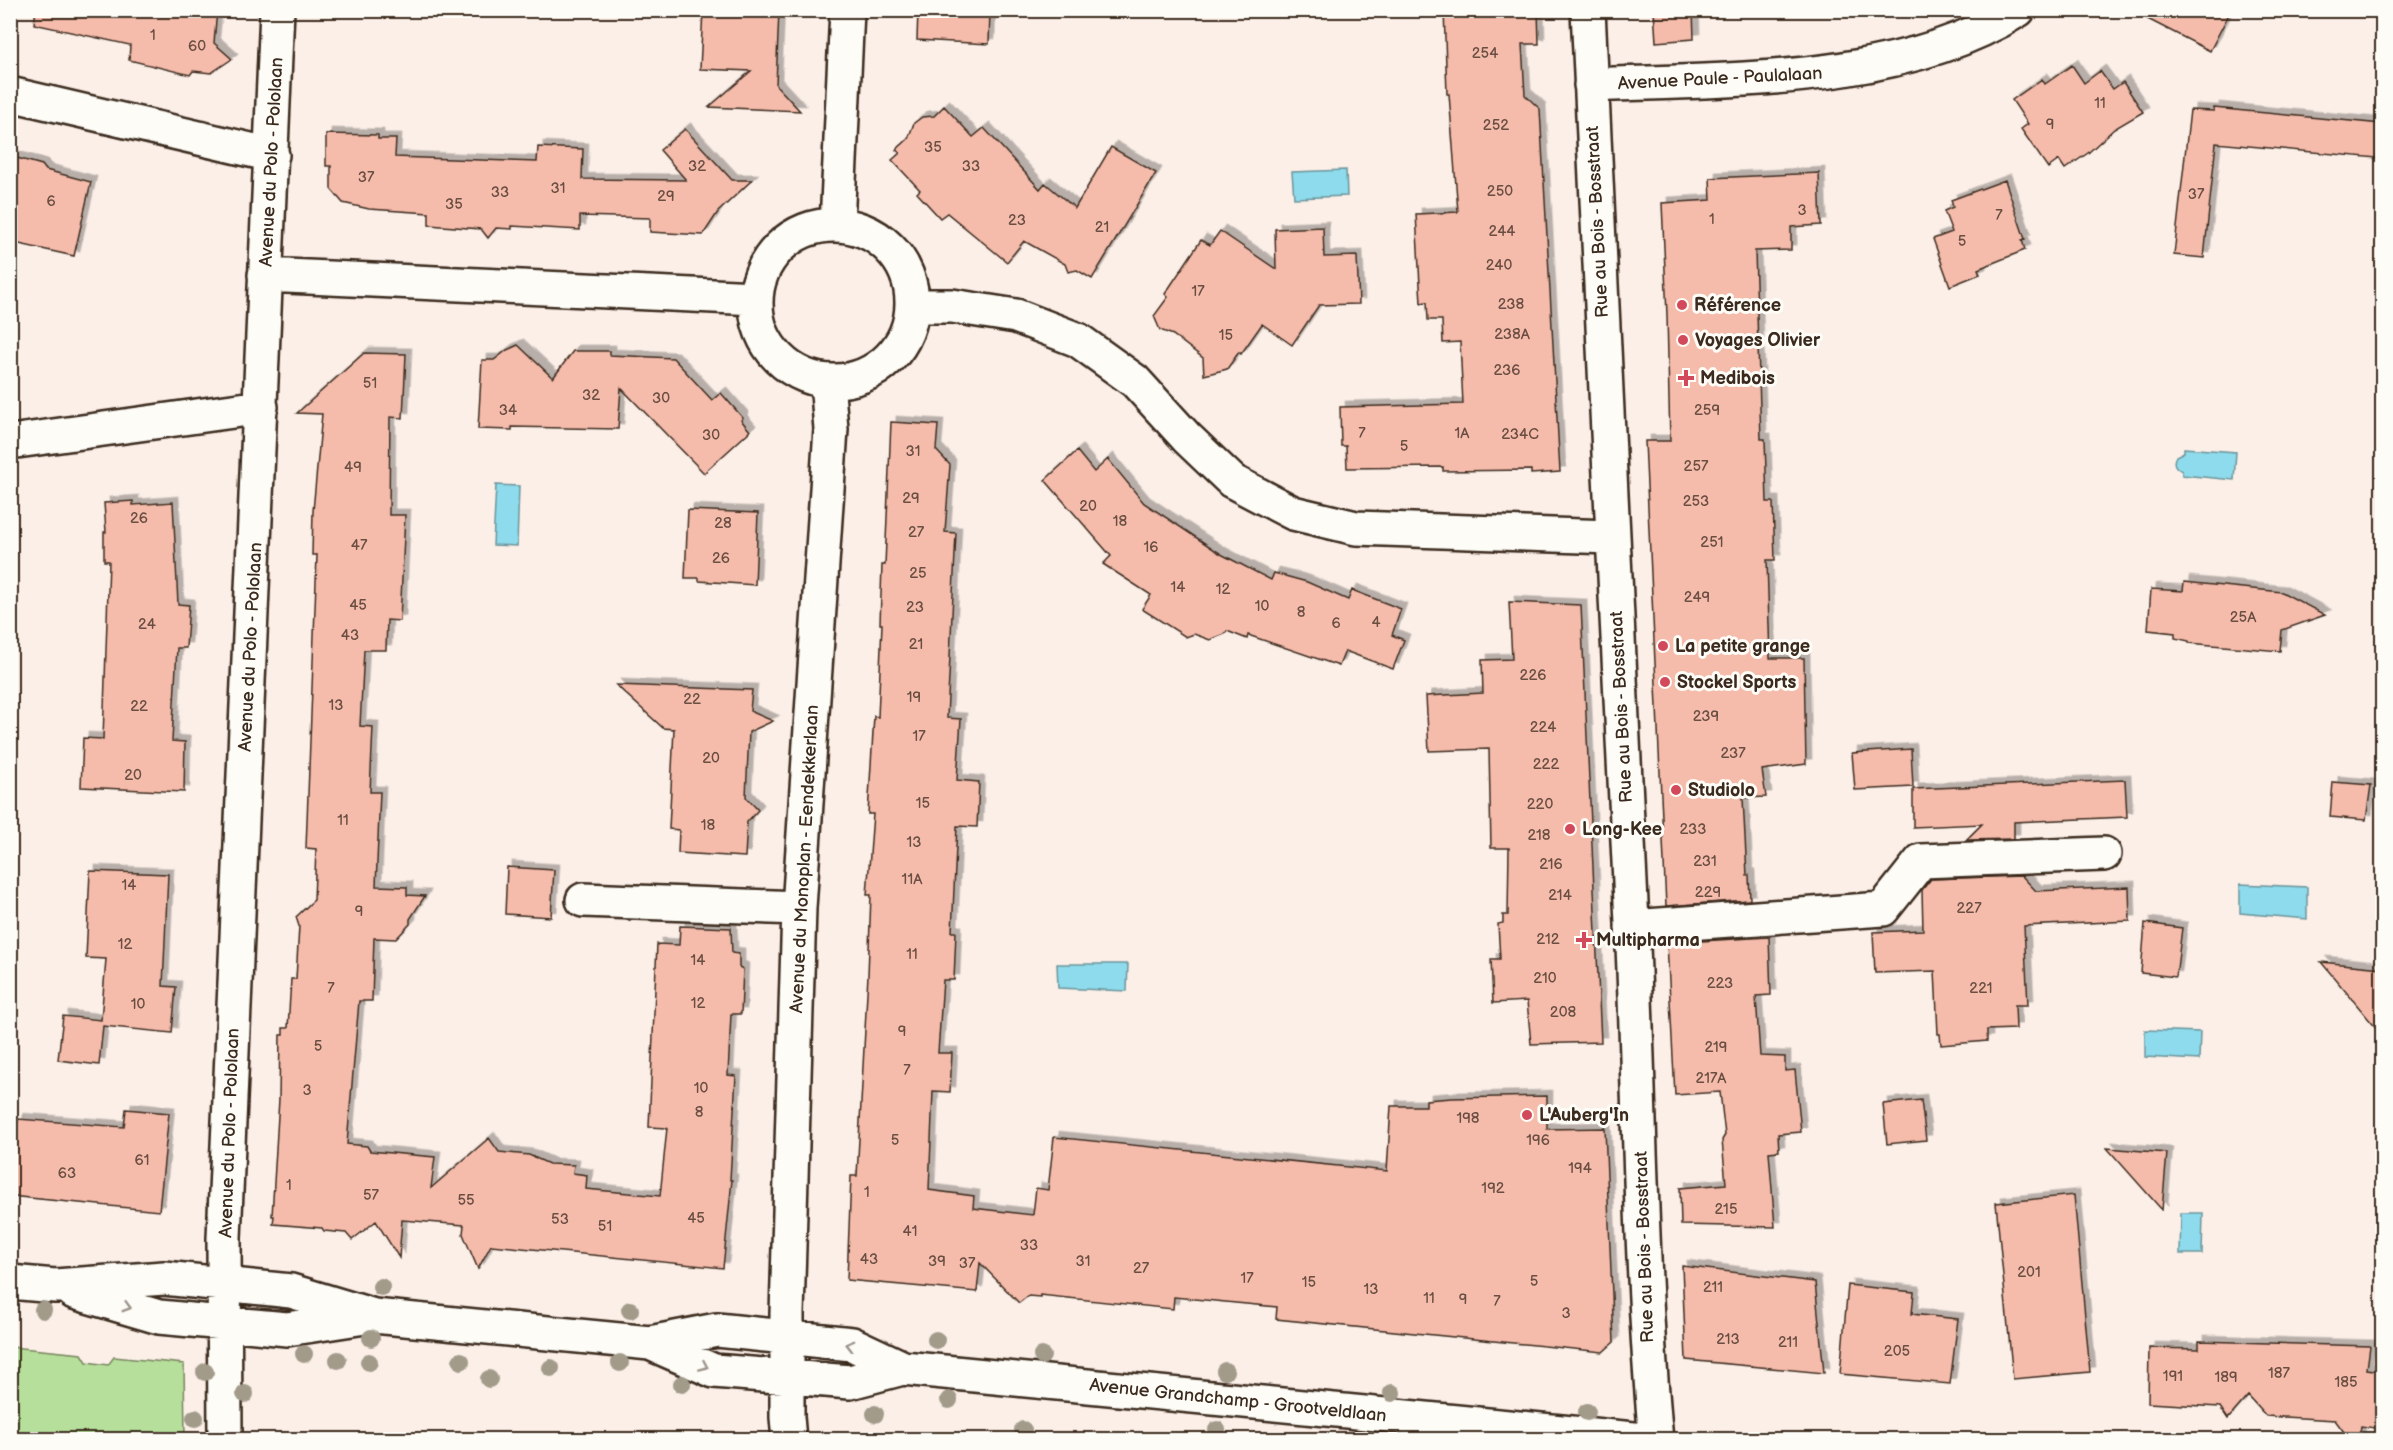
<svg xmlns="http://www.w3.org/2000/svg" width="2393" height="1450" viewBox="0 0 2393 1450" font-family="'Balsamiq Sans',sans-serif">
  <style>
    .green { fill: #b6df9c; stroke: #78845d; stroke-width: 1.5 }
    .water { fill: #8ddbec; stroke: #6c949a; stroke-width: 1.5 }
    .building { fill: #f5bcac; stroke: #3b2a1e; stroke-width: 1.5; filter: url(#shadow) }
    .lines { fill: none; stroke-linecap: round; stroke-linejoin: round }
    .minor-casing { stroke: #3b2a1e; stroke-width: 38 }
    .minor { stroke: #fdfcf7; stroke-width: 33 }
    .tree { fill: #a29b8a }
    .oneway { stroke: #9c938a }
    .poi-dot { fill: #d1495b; stroke: #fdfcf7; stroke-width: 2 }
    .labels { text-anchor: middle; stroke-width: 6; stroke-linejoin: round; paint-order: stroke }
    .number-label { font-size: 15px; fill: #6a4e42 }
    .street-label { font-size: 18px; fill: #3b2a1e; stroke: #fdfcf7 }
    .poi-label { font-size: 18px; font-weight: bold; fill: #3b2a1e; stroke: #fdfcf7; text-anchor: start }
  </style>
  <defs>
    <filter id="shadow"><feDropShadow dx="5.5" dy="-5.5" stdDeviation="0" flood-color="#0004"/></filter>
  </defs>
  <rect width="100%" height="100%" fill="#fbefe8"/>
  <filter id="ink" filterUnits="userSpaceOnUse"><feTurbulence type="fractalNoise" baseFrequency=".0167" numOctaves="2"/><feDisplacementMap in="SourceGraphic" scale="12" xChannelSelector="R" yChannelSelector="G"/><feConvolveMatrix kernelMatrix="1 2 1 2 8 2 1 2 1" color-interpolation-filters="sRGB"/></filter>
  <g filter="url(#ink)">
    <path class="green" d="M11,1347L82,1354L87,1362L108,1365L114,1357L184,1364L185,1439H11Z"/>
    <path class="water" d="M1346,170L1347,196L1294,198L1292,172Z
      M2184,448L2236,452L2234,480L2182,475V471C2175,468 2172,463 2176,456L2184,452Z
      M496,485L519,486L517,546L493,545Z
      M2240,884L2307,887V919L2240,913Z
      M1057,964H1128L1127,991L1058,988Z
      M2145,1030L2200,1032L2199,1060L2145,1057Z
      M2181,1213H2203L2202,1254H2180Z"/>
    <path class="building" d="M36,10H217L214,43L232,59L211,73L193,71L190,75L129,60L130,45L34,24Z
      M703,10H779L776,85L800,111L709,107L751,71L700,69Z
      M918,10H990L989,44L917,40Z
      M1444,10H1538L1539,44H1522L1525,95L1540,109L1560,472L1531,474V470L1443,471V467L1347,468L1346,446H1341L1340,407L1463,404L1460,342L1443,343L1442,320H1428L1427,302L1421,303L1416,214L1458,212L1449,94H1447Z
      M1654,10H1693L1694,39L1656,42Z
      M2130,10H2231L2210,51Z
      M2072,65L2084,83L2100,71L2113,89L2123,82L2143,112L2114,129L2088,153L2065,169L2059,160L2048,168L2021,129L2028,124L2012,100L2042,79L2045,84Z
      M944,106L973,137L984,128L1040,189L1045,183L1075,208L1111,147L1156,173L1092,279L1077,270L1068,272L1065,264L1024,241L1007,262L947,213L940,218L917,193L920,190L892,160L900,153L896,150L908,139L914,123L922,117L934,116Z
      M2214,108L2382,124L2377,158L2216,143L2204,258L2174,255L2190,110L2214,111Z
      M685,129L732,180H752L718,212L703,235L650,232V218L580,216V230L512,226V229L496,228L488,238L481,229L429,225V213L369,209L343,203L331,189V166H326V134L378,135V139H396L395,157L537,162L538,147L583,149L582,179L686,180L660,150Z
      M10,156L42,165L46,170L91,182L74,256L10,242Z
      M1819,173L1821,225L1791,227V250L1755,251L1761,439H1765L1767,502H1773L1775,560H1767L1770,658H1804L1806,764L1762,770L1766,797L1743,798L1747,875H1749L1750,900L1666,906L1645,441H1670L1667,315L1662,203L1711,200L1710,178Z
      M2005,180L2025,239L2022,240L2025,250L1978,269L1980,274L1950,286L1933,239L1952,232L1944,211L1953,207L1951,200Z
      M1323,227L1324,257L1357,256L1359,304L1319,305L1292,345L1262,324L1241,354L1239,352L1227,369L1204,375L1203,358L1173,335L1160,330L1154,316L1168,297L1165,294L1201,240L1210,245L1220,231L1276,269L1275,229Z
      M518,345L553,378L573,351H610V355L673,358L712,400L721,393L743,418L741,420L750,431L704,473L621,388L618,429L512,427V430L478,429L482,360H494L507,350Z
      M364,353L406,354L403,418L390,417L389,515H405L400,621L387,620L386,650H364L360,726L373,727L370,792H380L376,886L407,887V895L425,896L410,919V924L396,939L374,938L372,1001H359L347,1144L367,1146L370,1151L435,1157L431,1188L489,1138L499,1152L529,1155L549,1164L574,1165L573,1173L587,1175L586,1189L660,1196L667,1128L649,1127L657,944L679,945L680,926L731,928L732,953L739,954V967L743,969L741,1014H731L728,1075L736,1076L730,1180H732L723,1268L491,1245L478,1269L463,1234L464,1225L402,1220L399,1258L376,1221L352,1240L346,1233L324,1231L322,1228L273,1224L274,1216H272L279,1099L280,1035H283V1028H288L291,979H296L299,926L296,917L314,900L316,849L306,848L317,555H312L313,511L322,414L297,413Z
      M891,422L938,425L936,450L950,465L945,532L956,533L947,718L961,719L957,780L979,782L977,827L957,826L952,932H956L954,980H943L938,1053H952L950,1092L933,1091L929,1190L974,1196L973,1208L1033,1215L1036,1188L1048,1190L1054,1137L1387,1171L1391,1106H1426V1100L1452,1098L1547,1096V1129L1605,1128L1614,1342L1603,1352L1276,1319L1277,1307L1174,1297L1173,1309L1040,1295V1297L1028,1296L1019,1303L980,1263L977,1292L847,1280L851,1176H857L868,975L871,895H867L873,814H868L874,716L878,717L882,624H880L882,565H885Z
      M1077,451L1094,472L1108,459L1144,503L1221,554L1271,580L1274,573L1307,582L1348,600L1352,590L1401,609L1392,635L1404,640L1393,669L1345,651L1339,666L1248,635L1247,639L1227,631L1225,634L1210,640L1194,634L1186,637L1142,609L1151,595L1103,564L1111,556L1045,480Z
      M133,501V505L173,502L178,604L189,605L186,648H177L172,741L185,742L184,792L81,787L83,738L103,739L109,561H104V532H106L104,503Z
      M688,510L758,513L755,585L699,581V578H685Z
      M2184,582L2282,592L2325,615L2282,630L2280,651L2189,643V641L2175,638V633L2148,630L2151,589L2183,591Z
      M1509,602L1581,605L1601,1042L1531,1044L1527,1001L1493,1003L1491,959H1500L1498,924L1503,923V915H1508L1509,848H1491L1489,749L1429,751L1426,696L1483,693L1482,660L1512,659Z
      M616,685L752,690L750,711L773,721L749,732L746,797L758,810L747,822L745,857L678,853L679,830L669,829L674,729L663,728Z
      M1911,749L1913,787L1855,790L1852,753Z
      M2125,780L2127,817L2014,822V839L1966,840L1982,824L1913,827V789Z
      M2333,782L2371,785L2366,820L2330,817Z
      M507,867L554,870L551,917L505,914Z
      M90,871L168,874L163,986L176,987L172,1033L103,1026L99,1065L58,1060L63,1016L101,1020L106,959L86,958Z
      M2022,876L2036,891L2129,887L2130,921L2024,926L2028,1005H2015L2016,1029L1987,1030V1041L1941,1045L1940,1034H1938L1935,971L1875,973L1873,932L1923,930L1922,890L1931,879Z
      M2145,923L2182,928L2176,977L2141,973Z
      M1769,937L1771,995L1756,996L1760,1056L1785,1057V1071L1795,1070L1801,1132L1778,1134L1779,1151L1769,1152L1775,1227L1681,1225L1680,1188L1726,1184L1722,1140L1725,1135L1720,1092L1675,1095L1667,943Z
      M2321,962L2382,968V1035Z
      M1921,1100L1926,1140L1887,1144L1883,1104Z
      M126,1109L169,1113L159,1211L10,1196L18,1119L124,1127Z
      M2107,1148L2167,1153L2162,1210Z
      M2074,1195L2090,1372L2013,1379L1996,1203Z
      M1682,1266L1815,1282L1824,1373L1686,1360Z
      M1848,1285L1914,1292L1912,1314L1958,1319L1950,1384L1840,1374Z
      M2199,1341L2370,1346L2367,1369L2382,1371V1429L2361,1426L2359,1440H2350L2335,1420L2266,1416L2248,1396L2228,1419L2220,1407L2148,1403L2149,1348L2199,1349Z"/>
    <g class="lines">
      <defs>
        <path id="minor" d="M1588,10C1602,315 1617,618 1632,923C1640,1095 1640,1268 1656,1440
          M1591,85C1727,79 1899,85 2018,10
          M10,94L272,155
          M837,225L847,10
          M756 303a78 78 0 1 1 156 0a78 78 0 1 1-156 0Z
          M265,275L756,298
          M912,306H952L1016,316L1078,340L1135,381L1187,438L1232,481L1293,513L1356,528L1611,537
          M10,442L261,407
          M583,900L799,908
          M1632,927L1883,909L1921,861L2104,854
          M10,1282L55,1286L164,1278L291,1291L374,1316L650,1343L717,1330L727,1331L852,1344L903,1368L1644,1440
          M74,1292L159,1317L287,1329L365,1317
          M650,1343L714,1371L850,1382L903,1368
          M225,1440L224,1238L277,10
          M789,1440L787,1417V1314L799,908L831,429L827,381"/>
      </defs>
      <use href="#minor" class="minor-casing"/>
      <use href="#minor" class="minor"/>
    </g>
    <g class="tree">
      <circle cx="381" cy="1287" r="9"/>
      <circle cx="43" cy="1310" r="9"/>
      <circle cx="630" cy="1310" r="9"/>
      <circle cx="371" cy="1338" r="9"/>
      <circle cx="936" cy="1340" r="9"/>
      <circle cx="304" cy="1354" r="9"/>
      <circle cx="1042" cy="1356" r="9"/>
      <circle cx="338" cy="1360" r="9"/>
      <circle cx="461" cy="1361" r="9"/>
      <circle cx="369" cy="1362" r="9"/>
      <circle cx="620" cy="1363" r="9"/>
      <circle cx="551" cy="1368" r="9"/>
      <circle cx="1225" cy="1371" r="9"/>
      <circle cx="205" cy="1372" r="9"/>
      <circle cx="489" cy="1379" r="9"/>
      <circle cx="682" cy="1384" r="9"/>
      <circle cx="1392" cy="1393" r="9"/>
      <circle cx="245" cy="1394" r="9"/>
      <circle cx="949" cy="1400" r="9"/>
      <circle cx="1587" cy="1412" r="9"/>
      <circle cx="875" cy="1414" r="9"/>
      <circle cx="195" cy="1418" r="9"/>
      <circle cx="1023" cy="1430" r="9"/>
      <circle cx="1217" cy="1430" r="9"/>
    </g>
    <defs><path id="oneway-chevron" d="M-2-3.5L2.5 0L-2 3.5" fill="none" stroke-width="1.6" stroke-linecap="round" stroke-linejoin="round" transform="scale(1.5)"/></defs>
    <g class="oneway">
      <use href="#oneway-chevron" transform="translate(127 1307) rotate(16)"/>
      <use href="#oneway-chevron" transform="translate(850 1345) rotate(-166)"/>
      <use href="#oneway-chevron" transform="translate(704 1366) rotate(24)"/>
    </g>
  </g>
  <g class="poi-dot">
    <circle cx="1682" cy="305" r="6"/>
    <circle cx="1683" cy="340" r="6"/>
    <path d="M1683 369h6v6h6v6h-6v6h-6v-6h-6v-6h6z"/>
    <circle cx="1663" cy="646" r="6"/>
    <circle cx="1665" cy="682" r="6"/>
    <circle cx="1676" cy="790" r="6"/>
    <circle cx="1570" cy="829" r="6"/>
    <path d="M1581 931h6v6h6v6h-6v6h-6v-6h-6v-6h6z"/>
    <circle cx="1527" cy="1115" r="6"/>
  </g>
  <g class="labels">
    <g class="number-label">
      <text x="153" y="40">1</text>
      <text x="197" y="51">60</text>
      <text x="1485" y="58">254</text>
      <text x="2100" y="108">11</text>
      <text x="2050" y="129">9</text>
      <text x="1496" y="130">252</text>
      <text x="933" y="152">35</text>
      <text x="697" y="171">32</text>
      <text x="971" y="171">33</text>
      <text x="366" y="182">37</text>
      <text x="558" y="193">31</text>
      <text x="1500" y="196">250</text>
      <text x="500" y="197">33</text>
      <text x="2196" y="199">37</text>
      <text x="666" y="201">29</text>
      <text x="51" y="206">6</text>
      <text x="454" y="209">35</text>
      <text x="1802" y="215">3</text>
      <text x="1999" y="220">7</text>
      <text x="1712" y="224">1</text>
      <text x="1017" y="225">23</text>
      <text x="1102" y="232">21</text>
      <text x="1502" y="236">244</text>
      <text x="1962" y="246">5</text>
      <text x="1499" y="270">240</text>
      <text x="1198" y="296">17</text>
      <text x="1511" y="309">238</text>
      <text x="1512" y="339">238A</text>
      <text x="1226" y="340">15</text>
      <text x="1507" y="375">236</text>
      <text x="370" y="388">51</text>
      <text x="591" y="400">32</text>
      <text x="661" y="403">30</text>
      <text x="508" y="415">34</text>
      <text x="1707" y="415">259</text>
      <text x="1362" y="438">7</text>
      <text x="1462" y="438">1A</text>
      <text x="1520" y="439">234C</text>
      <text x="711" y="440">30</text>
      <text x="1404" y="451">5</text>
      <text x="913" y="456">31</text>
      <text x="1696" y="471">257</text>
      <text x="353" y="472">49</text>
      <text x="911" y="503">29</text>
      <text x="1696" y="506">253</text>
      <text x="1088" y="511">20</text>
      <text x="139" y="523">26</text>
      <text x="1120" y="526">18</text>
      <text x="723" y="528">28</text>
      <text x="916" y="537">27</text>
      <text x="1712" y="547">251</text>
      <text x="359" y="550">47</text>
      <text x="1151" y="552">16</text>
      <text x="721" y="563">26</text>
      <text x="918" y="578">25</text>
      <text x="1178" y="592">14</text>
      <text x="1223" y="594">12</text>
      <text x="1697" y="602">249</text>
      <text x="358" y="610">45</text>
      <text x="1262" y="611">10</text>
      <text x="915" y="612">23</text>
      <text x="1301" y="617">8</text>
      <text x="2243" y="622">25A</text>
      <text x="1376" y="627">4</text>
      <text x="1336" y="628">6</text>
      <text x="147" y="629">24</text>
      <text x="350" y="640">43</text>
      <text x="916" y="649">21</text>
      <text x="1533" y="680">226</text>
      <text x="914" y="702">19</text>
      <text x="692" y="704">22</text>
      <text x="336" y="710">13</text>
      <text x="139" y="711">22</text>
      <text x="1706" y="721">239</text>
      <text x="1543" y="732">224</text>
      <text x="919" y="741">17</text>
      <text x="1733" y="758">237</text>
      <text x="711" y="763">20</text>
      <text x="1546" y="769">222</text>
      <text x="133" y="780">20</text>
      <text x="923" y="808">15</text>
      <text x="1540" y="809">220</text>
      <text x="343" y="825">11</text>
      <text x="708" y="830">18</text>
      <text x="1693" y="834">233</text>
      <text x="1539" y="840">218</text>
      <text x="914" y="847">13</text>
      <text x="1705" y="866">231</text>
      <text x="1551" y="869">216</text>
      <text x="912" y="884">11A</text>
      <text x="129" y="890">14</text>
      <text x="1708" y="897">229</text>
      <text x="1560" y="900">214</text>
      <text x="1969" y="913">227</text>
      <text x="359" y="916">9</text>
      <text x="1548" y="944">212</text>
      <text x="125" y="949">12</text>
      <text x="912" y="959">11</text>
      <text x="698" y="965">14</text>
      <text x="1545" y="983">210</text>
      <text x="1720" y="988">223</text>
      <text x="331" y="993">7</text>
      <text x="1981" y="993">221</text>
      <text x="698" y="1008">12</text>
      <text x="138" y="1009">10</text>
      <text x="1563" y="1017">208</text>
      <text x="902" y="1036">9</text>
      <text x="318" y="1051">5</text>
      <text x="1716" y="1052">219</text>
      <text x="907" y="1075">7</text>
      <text x="1711" y="1083">217A</text>
      <text x="701" y="1093">10</text>
      <text x="307" y="1095">3</text>
      <text x="699" y="1117">8</text>
      <text x="1468" y="1123">198</text>
      <text x="895" y="1145">5</text>
      <text x="1538" y="1145">196</text>
      <text x="142" y="1165">61</text>
      <text x="1580" y="1173">194</text>
      <text x="67" y="1178">63</text>
      <text x="289" y="1190">1</text>
      <text x="1493" y="1193">192</text>
      <text x="867" y="1197">1</text>
      <text x="371" y="1200">57</text>
      <text x="466" y="1205">55</text>
      <text x="1726" y="1214">215</text>
      <text x="696" y="1223">45</text>
      <text x="560" y="1224">53</text>
      <text x="605" y="1231">51</text>
      <text x="910" y="1236">41</text>
      <text x="1029" y="1250">33</text>
      <text x="869" y="1264">43</text>
      <text x="937" y="1266">39</text>
      <text x="1083" y="1266">31</text>
      <text x="967" y="1268">37</text>
      <text x="1141" y="1273">27</text>
      <text x="2029" y="1277">201</text>
      <text x="1247" y="1283">17</text>
      <text x="1534" y="1286">5</text>
      <text x="1309" y="1287">15</text>
      <text x="1713" y="1292">211</text>
      <text x="1371" y="1294">13</text>
      <text x="1429" y="1303">11</text>
      <text x="1463" y="1304">9</text>
      <text x="1497" y="1306">7</text>
      <text x="1566" y="1318">3</text>
      <text x="1728" y="1344">213</text>
      <text x="1788" y="1347">211</text>
      <text x="1897" y="1356">205</text>
      <text x="2279" y="1378">187</text>
      <text x="2173" y="1381">191</text>
      <text x="2226" y="1382">189</text>
      <text x="2346" y="1387">185</text>
    </g>
    <g class="street-label">
      <text transform="translate(1720 78) rotate(-3)" y="6">Avenue Paule - Paulalaan</text>
      <text transform="translate(271 162) rotate(-87)" y="6">Avenue du Polo - Pololaan</text>
      <text transform="translate(1597 222) rotate(-93)" y="6">Rue au Bois - Bosstraat</text>
      <text transform="translate(250 647) rotate(-87)" y="6">Avenue du Polo - Pololaan</text>
      <text transform="translate(1621 707) rotate(-93)" y="6">Rue au Bois - Bosstraat</text>
      <text transform="translate(804 859) rotate(-87)" y="6">Avenue du Monoplan - Eendekkerlaan</text>
      <text transform="translate(229 1133) rotate(-88)" y="6">Avenue du Polo - Pololaan</text>
      <text transform="translate(1644 1247) rotate(-92)" y="6">Rue au Bois - Bosstraat</text>
      <text transform="translate(1238 1400) rotate(6)" y="6">Avenue Grandchamp - Grootveldlaan</text>
    </g>
    <g class="poi-label">
      <text x="1694" y="311">Référence</text>
      <text x="1695" y="346">Voyages Olivier</text>
      <text x="1700" y="384">Medibois</text>
      <text x="1675" y="652">La petite grange</text>
      <text x="1677" y="688">Stockel Sports</text>
      <text x="1688" y="796">Studiolo</text>
      <text x="1582" y="835">Long-Kee</text>
      <text x="1596" y="946">Multipharma</text>
      <text x="1539" y="1121">L'Auberg'In</text>
    </g>
  </g>
  <rect width="2393" height="1450" fill="none" stroke="#fdfcf7" stroke-width="36"/>
  <rect x="18" y="18" width="2357" height="1414" fill="none" stroke="#3b2a1e" stroke-width="2" filter="url(#ink)"/>
</svg>
